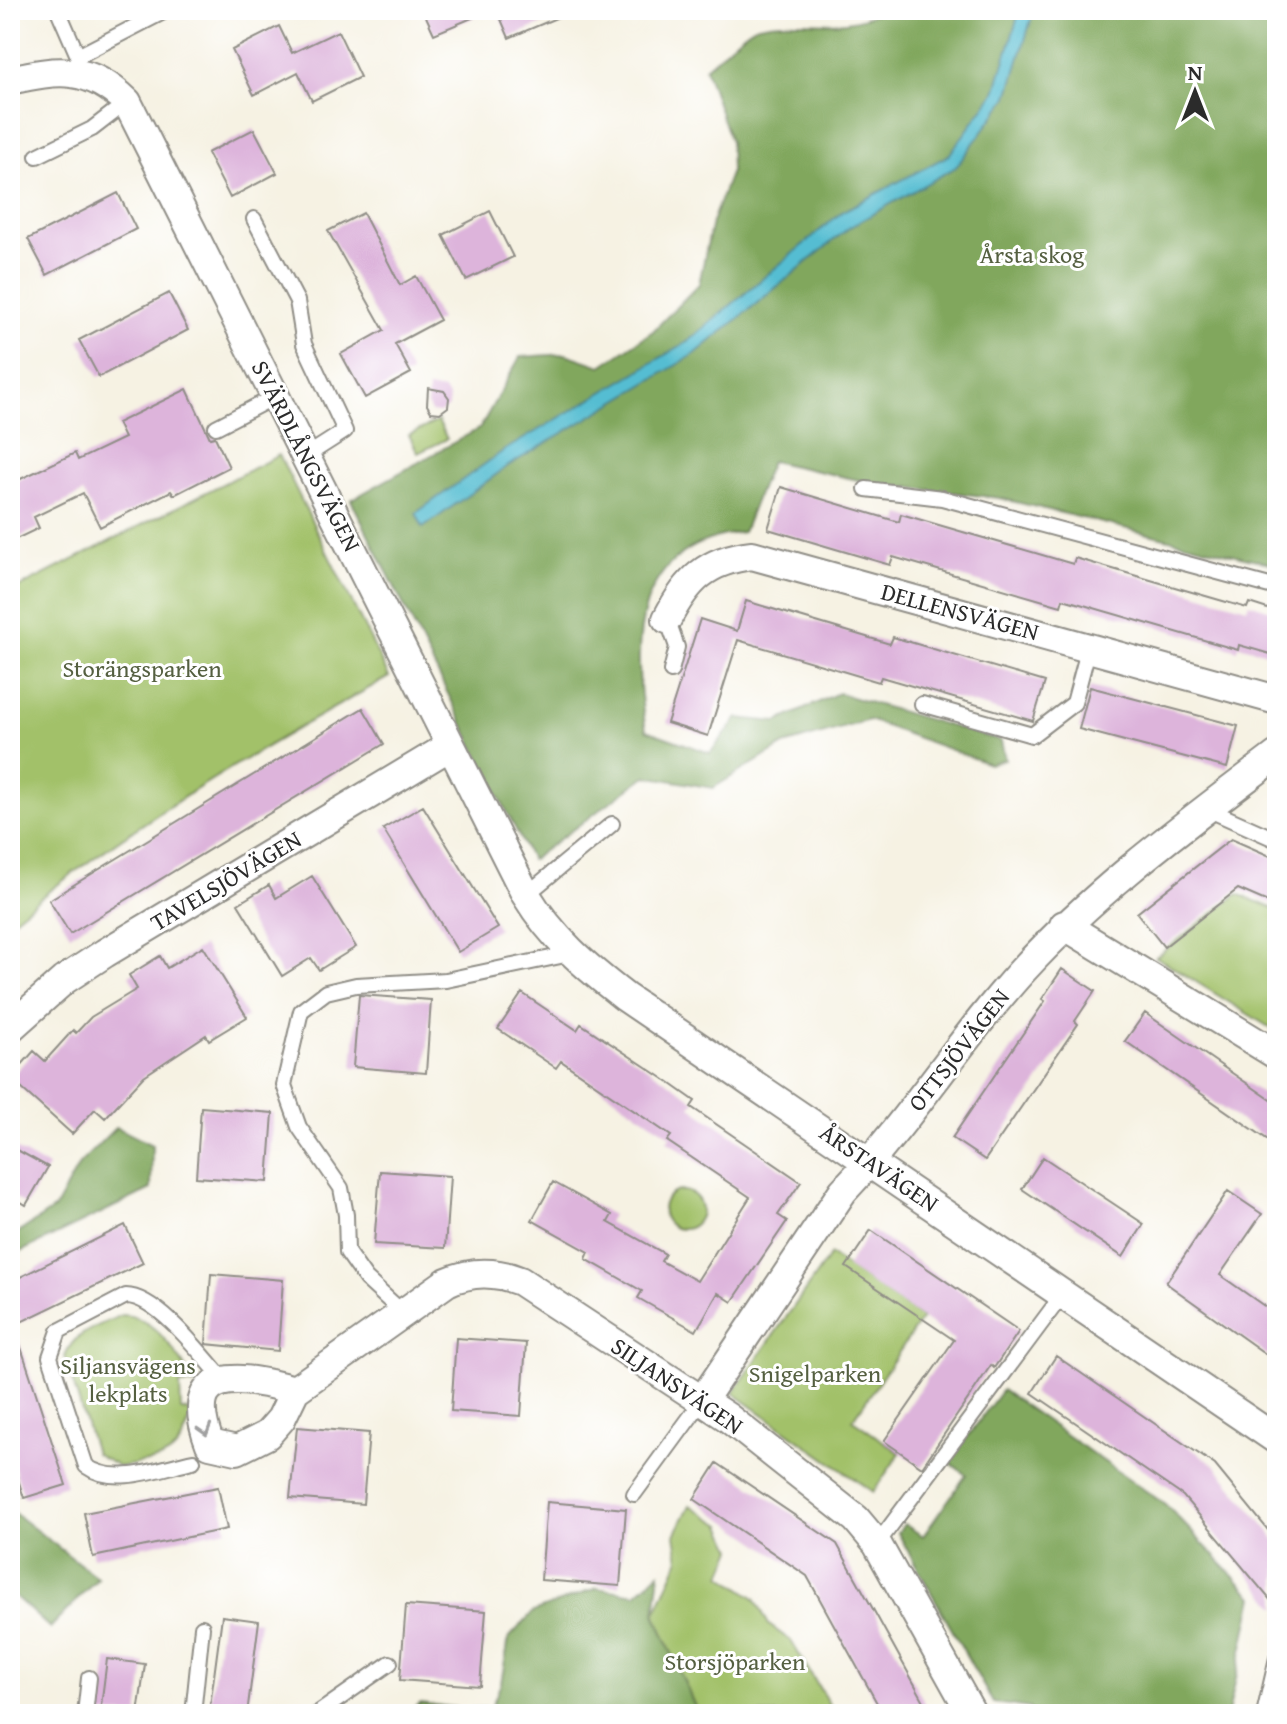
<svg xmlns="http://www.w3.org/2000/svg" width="1287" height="1724" viewBox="0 0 1287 1724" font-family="'Gentium Book Plus',serif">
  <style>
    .green { fill: #a2c169; stroke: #66764a; stroke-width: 2 }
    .forest { fill: #81a75d; stroke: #566944; stroke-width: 2 }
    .water { fill: #54bdd2; stroke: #40747e; stroke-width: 2 }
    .building { fill: #ddb4db }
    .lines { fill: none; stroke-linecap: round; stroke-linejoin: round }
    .lane-casing { stroke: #908e87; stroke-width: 18 }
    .street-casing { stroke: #908e87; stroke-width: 32 }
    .lane { stroke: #fff; stroke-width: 14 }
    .street { stroke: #fff; stroke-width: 28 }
    .oneway { stroke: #a0a0a0 }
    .labels { text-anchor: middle; stroke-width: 6; stroke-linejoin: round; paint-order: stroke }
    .park-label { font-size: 24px; fill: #556041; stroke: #fff }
    .street-label { font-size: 24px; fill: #2b2b2b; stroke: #fff }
  </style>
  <rect width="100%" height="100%" fill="#fff"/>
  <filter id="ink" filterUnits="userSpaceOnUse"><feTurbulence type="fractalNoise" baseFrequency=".0125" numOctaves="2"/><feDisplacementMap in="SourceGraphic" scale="16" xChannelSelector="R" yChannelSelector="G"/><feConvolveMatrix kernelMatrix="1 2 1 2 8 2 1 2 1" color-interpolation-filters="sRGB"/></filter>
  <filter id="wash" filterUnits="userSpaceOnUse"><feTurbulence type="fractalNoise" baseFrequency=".006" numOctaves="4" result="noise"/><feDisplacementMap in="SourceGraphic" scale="32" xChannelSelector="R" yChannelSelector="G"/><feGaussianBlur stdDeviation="1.8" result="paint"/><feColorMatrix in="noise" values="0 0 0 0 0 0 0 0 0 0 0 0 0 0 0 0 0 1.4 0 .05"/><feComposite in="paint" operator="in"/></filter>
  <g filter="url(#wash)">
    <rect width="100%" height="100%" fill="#f6f2e3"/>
    <path class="green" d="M438,421L447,439L418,453L409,435Z
      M279,455L389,677C255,751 129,825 10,922V592Z
      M1238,894L1277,910V1032L1156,957Z
      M663 1210a19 19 0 1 1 38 0a19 19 0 1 1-38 0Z
      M830,1255L922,1318L853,1420L900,1453L873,1492L733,1393Z
      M122,1315C155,1315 181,1359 195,1384L180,1385L181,1410L192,1411C180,1461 165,1459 119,1467L95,1453L65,1357C71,1333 101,1325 122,1315Z
      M690,1505L722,1525L733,1549L722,1575L755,1598L769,1625L791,1641L835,1714H698L655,1614L679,1560L675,1535Z"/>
    <path class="forest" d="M881,10H1277V565L999,498L872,483L771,461L743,532C632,546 630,641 646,730L710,753L738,718L777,722L838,693L1001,741L1005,759L989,764L869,720L784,745L713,788L646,776L531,860L351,500L480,428L520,357L566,354L601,366L653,331L699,284L712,222L731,171L730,141L705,68C717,59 746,28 758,25C799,15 844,34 881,10Z
      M116,1127L152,1145L151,1189L10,1257V1238L55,1208L80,1163Z
      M1002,1390L1166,1505L1254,1597L1228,1714H1034L1029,1708L993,1703L898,1533L904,1524L923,1536L966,1475L949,1462Z
      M10,1501L14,1513L98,1578L50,1628L10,1592Z
      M660,1572L655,1614L698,1714H405L421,1703L464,1709L491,1708L501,1683L509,1638L533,1612L597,1588L636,1594Z"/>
    <path class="water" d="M1020,10H1034L1008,97L956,167L850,227L695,354L508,466L423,528L416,513L503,451L687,342L843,211L949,155L995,92Z"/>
    <g id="blocks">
      <path class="building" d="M423,10H491L434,34Z
        M497,10H575L509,38Z
        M279,26L292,53L338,31L360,77L312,101L298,72L254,95L232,50Z
        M254,129L277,173L230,198L207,153Z
        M118,193L136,229L47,275L28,239Z
        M490,211L513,257L466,280L443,235Z
        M363,213L400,285L416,276L440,320L395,344L411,373L365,398L341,354L384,330L328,231Z
        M169,293L188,330L99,377L79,340Z
        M428,388L444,391L449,398L448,407L440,413L431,412L427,405Z
        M187,389L210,438L215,437L229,467L174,495L171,491L100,527L83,493L34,517L39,528L10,542V484L75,453L78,460L124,438L117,423Z
        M781,487L899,522L901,514L1073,564L1075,558L1247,608L1249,603L1277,612V656L1239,645L1238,650L1063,599L1061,606L893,557L890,565L768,529Z
        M746,601L890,644L893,637L1045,682L1033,721L881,677L879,682L738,640L708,736L667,723L700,619L737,631Z
        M1090,687L1238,726L1227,768L1079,729Z
        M363,708L384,744L70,934L49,900Z
        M423,806L498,928L458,952L383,829Z
        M1231,839L1277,859V906L1238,889L1164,947L1137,913Z
        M312,876L356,947L319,970L311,958L282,976L238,904L269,885L276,898Z
        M203,946L247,1017L209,1040L206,1035L144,1076L105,1118L95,1109L72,1134L10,1078L34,1051L45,1061L73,1030L76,1033L91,1017L137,989L129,975L160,956L167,968Z
        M1062,969L1095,991L1075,1021L1078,1024L985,1160L952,1138L1045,1001L1042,999Z
        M522,993L577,1030L581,1024L664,1079L695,1101L691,1107L801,1182L778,1215L787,1221L732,1302L718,1293L696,1331L638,1298L642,1291L586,1259L589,1252L532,1220L553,1182L612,1215L608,1222L665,1254L661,1261L697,1281L750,1197L667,1141L671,1136L561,1061L556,1068L498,1029Z
        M359,995L431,1000L426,1073L353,1067Z
        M1145,1013L1277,1104V1146L1125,1041Z
        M201,1107L273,1113L268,1182L196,1177Z
        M10,1146L48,1167L26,1205L10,1195Z
        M1043,1157L1144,1224L1123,1257L1022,1189Z
        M380,1171L450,1176L445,1248L374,1244Z
        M1228,1191L1262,1214L1220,1275L1277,1315V1362L1166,1283Z
        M125,1225L143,1263L21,1322L10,1299V1282Z
        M871,1230L1019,1331L994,1368L991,1365L922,1467L884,1441L954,1340L846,1267Z
        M211,1274L283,1280L278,1351L206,1344Z
        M14,1326L66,1485L24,1498L10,1454V1327Z
        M456,1338L526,1343L521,1416L451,1411Z
        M1056,1356L1215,1465L1277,1541V1608L1183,1496L1032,1393Z
        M297,1427L369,1433L363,1504L290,1498Z
        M717,1463L837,1544L931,1714H883L807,1576L694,1499Z
        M218,1487L227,1529L93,1557L84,1513Z
        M547,1502L626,1509L620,1586L541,1580Z
        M406,1605L486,1611L480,1686L400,1680Z
        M222,1616L259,1621L247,1714H209Z
        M107,1659L145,1664L138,1714H100Z"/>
    </g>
  </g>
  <g filter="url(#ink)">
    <use href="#blocks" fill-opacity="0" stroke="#908e87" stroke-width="2"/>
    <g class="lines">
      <defs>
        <path id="lane" d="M58,10L78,56
          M74,72L78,56L167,10
          M37,156L92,129L127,102
          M254,219L297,301L304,344L345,431L306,456
          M216,427L276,396
          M866,489L942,498L1277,588
          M667,619L677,647L671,671
          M922,704L1032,735L1074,703L1089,647
          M1205,808L1277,840
          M526,895L612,824
          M403,1313L366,1279L347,1252L346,1215L341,1188L299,1127L284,1085L301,1011L326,992L356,985L446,980L570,954
          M193,1461C160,1468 115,1487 86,1466L50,1357L59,1331L126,1296C157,1296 203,1356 223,1379
          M634,1494L702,1401
          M877,1544L1063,1294
          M85,1714L89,1678
          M193,1714L202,1627
          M317,1714L390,1663
          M1264,1714L1277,1658"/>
        <path id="street" d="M10,80C58,69 89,65 127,102L526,895C553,939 585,966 625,997L1277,1440
          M667,619C687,580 707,560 752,555L1277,700
          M1064,925L1277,1055
          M10,1028L64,980L105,953L450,746
          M295,1390C243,1376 179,1364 210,1444L237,1450L267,1435L281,1419L295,1390L447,1282C472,1271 495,1271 520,1281L727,1417L856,1519L877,1544L972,1714
          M702,1401L843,1191C909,1122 959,1040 1023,970C1098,888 1189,822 1277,755"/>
      </defs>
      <use href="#lane" class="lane-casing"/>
      <use href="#street" class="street-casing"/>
      <use href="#lane" class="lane"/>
      <use href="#street" class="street"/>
    </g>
    <defs><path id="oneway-chevron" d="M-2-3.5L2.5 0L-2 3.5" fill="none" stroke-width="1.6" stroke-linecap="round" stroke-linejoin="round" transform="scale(2)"/></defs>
    <use class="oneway" href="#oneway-chevron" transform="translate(205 1430) rotate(73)"/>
  </g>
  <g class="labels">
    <g class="park-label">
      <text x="1032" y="263">Årsta skog</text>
      <text x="142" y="677">Storängsparken</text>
      <text x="128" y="1374">Siljansvägens<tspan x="128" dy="28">lekplats</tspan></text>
      <text x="815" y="1382">Snigelparken</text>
      <text x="735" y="1670">Storsjöparken</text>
    </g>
    <g class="street-label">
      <text transform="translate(306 456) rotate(63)" y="8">SVÄRDLÅNGSVÄGEN</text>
      <text transform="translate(960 612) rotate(15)" y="8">DELLENSVÄGEN</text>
      <text transform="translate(226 881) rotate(-31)" y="8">TAVELSJÖVÄGEN</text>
      <text transform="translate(959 1050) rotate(-52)" y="8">OTTSJÖVÄGEN</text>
      <text transform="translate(879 1168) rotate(34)" y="8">ÅRSTAVÄGEN</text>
      <text transform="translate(677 1386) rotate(34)" y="8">SILJANSVÄGEN</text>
    </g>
  </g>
  <rect width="1287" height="1724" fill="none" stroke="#fff" stroke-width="40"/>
  <g transform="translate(1195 92)" stroke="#ffffff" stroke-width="6" paint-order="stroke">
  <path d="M0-6L14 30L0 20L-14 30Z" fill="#2b2b2b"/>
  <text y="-12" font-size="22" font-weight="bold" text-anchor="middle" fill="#2b2b2b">N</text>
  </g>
</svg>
